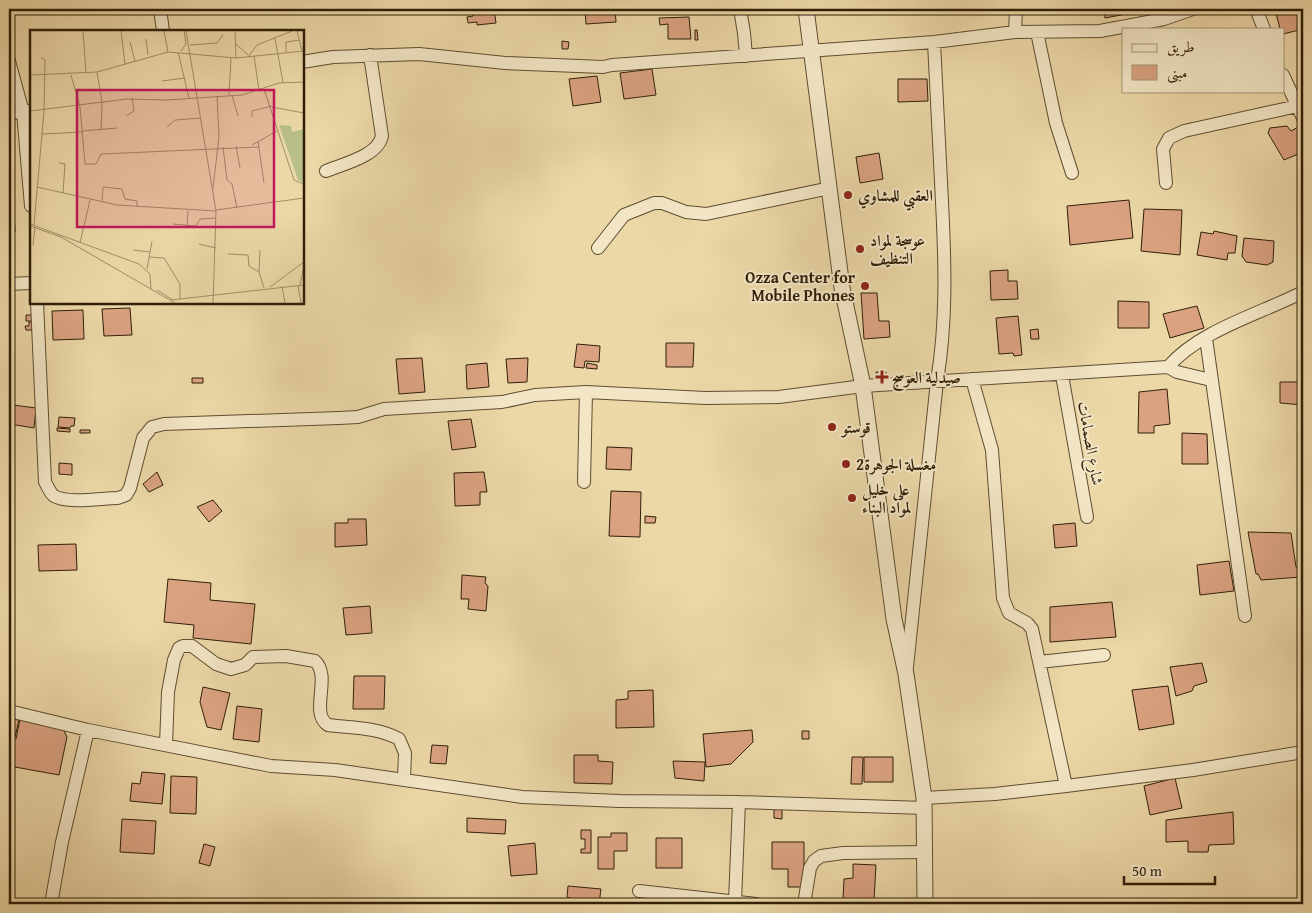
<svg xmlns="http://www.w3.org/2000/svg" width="1312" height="913" viewBox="0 0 1312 913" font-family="'Gentium Book Plus',Amiri,serif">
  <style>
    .building { fill: #daa281; stroke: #2f1f08 }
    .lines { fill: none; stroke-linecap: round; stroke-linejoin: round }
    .minor-casing { stroke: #5e4d30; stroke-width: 14 }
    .tertiary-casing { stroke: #5e4d30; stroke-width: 17 }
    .minor { stroke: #f3e6c6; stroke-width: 12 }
    .tertiary { stroke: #f3e6c6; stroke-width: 15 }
    .poi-dot { fill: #8f2418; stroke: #f3e6c6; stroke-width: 2 }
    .labels { text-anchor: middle; stroke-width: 4; stroke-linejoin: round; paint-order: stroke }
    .poi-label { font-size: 16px; font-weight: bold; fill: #2f1f08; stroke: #f3e6c6; text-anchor: start }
    .street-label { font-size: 16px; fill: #2f1f08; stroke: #f3e6c6 }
    .inset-road { fill: none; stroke: #a08e67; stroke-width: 1 }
    .view { fill: #c2185b; fill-opacity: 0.15; stroke: #c2185b; stroke-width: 2.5 }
    .inset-edge { fill: none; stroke: #2f1f08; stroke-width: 2.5 }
  </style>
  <rect width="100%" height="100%" fill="#ecd8a7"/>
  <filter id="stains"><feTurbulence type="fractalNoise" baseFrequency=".004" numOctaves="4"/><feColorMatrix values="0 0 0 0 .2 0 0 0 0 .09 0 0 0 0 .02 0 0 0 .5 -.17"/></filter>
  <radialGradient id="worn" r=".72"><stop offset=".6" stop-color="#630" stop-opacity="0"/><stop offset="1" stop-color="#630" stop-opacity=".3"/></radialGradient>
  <path class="building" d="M472,9H494L496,23L477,25V22L468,23L467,17L473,16Z
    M585,9H615L616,22L586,24Z
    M1104,9H1147V10L1105,18Z
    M1275,9H1303V29L1283,34V29H1280Z
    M689,17L691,39H668V24L660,25L659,18Z
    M695,30H697L698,40H695Z
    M562,41L569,42L568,49H562Z
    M652,69L656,95L624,99L620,73Z
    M597,76L601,102L573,106L569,79Z
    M898,79H927L928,101L898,102Z
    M1287,126L1291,131L1300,126L1303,135V152L1284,160L1268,133L1270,128Z
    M9,147H11L12,163H9Z
    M879,153L883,179L860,183L856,157Z
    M9,176H11L13,198H9Z
    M1129,200L1133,238L1070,245L1067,206Z
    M9,208H14L15,232H9Z
    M1144,209L1182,210L1180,255L1141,251Z
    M1214,231L1237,236L1235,253H1228L1227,260L1197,255L1201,232L1213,234Z
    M1244,238L1274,241L1273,262L1267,265L1246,262L1242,256Z
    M1008,270V281H1017L1018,299L991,300L990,271Z
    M861,293H877L879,321H889L890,337L864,339Z
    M1118,301L1149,302V328H1118Z
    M1197,306L1204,328L1170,338L1163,314Z
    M130,308L132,335L104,336L102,309Z
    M83,310L84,339L53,340L52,311Z
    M26,315H36V321H26Z
    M1018,316L1022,355L1014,356L1013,353L999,354L996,318Z
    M29,322H36L37,330H26L25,326H29Z
    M1038,329L1039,339H1031L1030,330Z
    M666,343H694L693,367H666Z
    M577,344L600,346L599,362L585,361L584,368L574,367Z
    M422,358L425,392L399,394L396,359Z
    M528,358L527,382L508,383L506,359Z
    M487,363L489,387L467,389L466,365Z
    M587,363L597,365V369L586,368Z
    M876,372H886L887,382H877Z
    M192,378H203V383H192Z
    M1299,379H1303V405L1280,403V382H1299Z
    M1167,389L1170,424L1154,426V433H1138L1139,392Z
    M13,405L36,408L34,428L10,424Z
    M59,417L75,418L74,426H71L70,428L58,427Z
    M471,419L476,447L452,450L448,421Z
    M57,428L70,429V432L57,431Z
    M80,430H90V433H80Z
    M1182,433L1207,434L1208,464H1182Z
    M607,447L632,448L631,470L606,469Z
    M59,463L72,464V475L59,474Z
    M157,472L163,485L149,492L143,484Z
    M484,472L487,492H480V505L455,506L454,473Z
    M611,491L641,492L640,537L609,536Z
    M213,500L222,511L209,522L197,507Z
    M645,516L656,517L655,523H645Z
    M348,519H366L367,545L335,547V523H348Z
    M1075,523L1077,546L1055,548L1053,525Z
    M1248,532L1291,533L1296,567L1300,569L1301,577L1261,580L1258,574H1256Z
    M76,544L77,570L39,571L38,545Z
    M1229,561L1234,591L1200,595L1197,565Z
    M462,575L486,577L485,583L488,586L486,611L468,609L469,599H461Z
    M168,579L211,583L210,600L255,604L251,644L193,638L194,625L164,622Z
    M1112,602L1116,637L1050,642V607Z
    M370,606L372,633L346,635L343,608Z
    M1202,663L1207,682L1194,686L1192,691L1176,696L1170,667Z
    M354,676H385L384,709H353Z
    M1168,686L1174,724L1139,730L1132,690Z
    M203,687L230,693L221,730L207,727L200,702Z
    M653,690L654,727L616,728V700L628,699V691Z
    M237,706L262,709L259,742L233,739Z
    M9,718L19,720L15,737L9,736Z
    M20,719L62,727L67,737L59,775L15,767L10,791L9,737L16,739Z
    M752,730L753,742L731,764L706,767L703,734Z
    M802,731H809V739H802Z
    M432,745L448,746L446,764L430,763Z
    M574,755H598V761L613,762L612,784L574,783Z
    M852,757H863L862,784H851Z
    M864,757H893V782H864Z
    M673,761L705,762L704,781L675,778Z
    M142,772L165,774L162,804L130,801L132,783L140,784Z
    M171,776L197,777L196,814L170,813Z
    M1175,778L1182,808L1150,815L1144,786Z
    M774,809H782V819L774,818Z
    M1233,812L1234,844L1209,845L1208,852H1188V841L1166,842V820Z
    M467,818L506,820L505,834L467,832Z
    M122,819L156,821L154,854L120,852Z
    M581,830H591V853H581V849H585V839H581Z
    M611,833H627V851H614V869H598V837H611Z
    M656,838H682V868H656Z
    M772,842H804V887H788V869H772Z
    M535,843L537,874L511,876L508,846Z
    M204,844L215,847L210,866L199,863Z
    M853,864L876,865L874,900L843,899L844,879L853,878Z
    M568,886L601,889L599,904H569L570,898L567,897Z"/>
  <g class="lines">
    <defs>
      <path id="minor" d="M160,9L163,31
        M740,9L744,33L746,56
        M1256,9L1264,29
        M1015,32L1016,9
        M1037,32L1056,123L1072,173
        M9,61L23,112L31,206
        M302,62L333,57L419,54L505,63L603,67L612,65L934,42L1015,32L1100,31L1164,19L1193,9
        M1283,75L1303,118
        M9,113L31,111
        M326,171C343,164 378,156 382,136L370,55
        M1166,183L1163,149L1169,138L1184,131L1298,106
        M598,248L624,215L654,203H662L686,212L706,214L830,188
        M9,284L31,283
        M37,302L45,482C48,487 50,493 54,496C68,504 102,498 118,498L126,495L130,488L143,438L152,427L164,424L339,418L358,417L384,409L502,402L535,395L586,392L705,398L779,397L863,386L1168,367L1177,372L1211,380
        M1206,338L1245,616
        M1168,367C1200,330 1260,314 1303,292
        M1062,375L1087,517
        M972,379L992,450L1003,598L1009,613L1027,623L1032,629L1066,786
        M584,482L586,392
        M1039,662L1104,655
        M907,667L937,381C947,321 945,262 942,202C939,149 937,95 934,42
        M9,711L88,730L271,766L335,770L522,797L620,801L739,802L925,808
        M166,745L168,692L174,660L179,648L183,646H192L216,664L231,669L245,665L253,657L286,656L315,661C332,677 309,713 328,725C351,728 378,727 399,739L405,753L404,779
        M924,798L995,794L1066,786L1193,770L1303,752
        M639,891L756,904
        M735,902L739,802
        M51,904L62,842L88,730
        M804,904L810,868L814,861L821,856L843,853L925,852"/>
      <path id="tertiary" d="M806,9L842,288L863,386L894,619L906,674L924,798L925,904"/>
    </defs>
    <use href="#minor" class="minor-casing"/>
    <use href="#tertiary" class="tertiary-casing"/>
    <use href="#minor" class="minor"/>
    <use href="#tertiary" class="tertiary"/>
  </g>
  <g class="poi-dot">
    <circle cx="848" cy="195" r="5"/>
    <circle cx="860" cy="249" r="5"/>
    <circle cx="865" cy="286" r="5"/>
    <path d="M879.5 369.5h5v5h5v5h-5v5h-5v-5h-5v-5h5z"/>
    <circle cx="832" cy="427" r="5"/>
    <circle cx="846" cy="464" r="5"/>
    <circle cx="852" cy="498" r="5"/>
  </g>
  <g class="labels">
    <g class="poi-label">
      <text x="858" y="201">العقبي للمشاوي</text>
      <text x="870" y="246">عوسجة لمواد<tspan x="870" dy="18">التنظيف</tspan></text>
      <text x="855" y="283" text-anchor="end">Ozza Center for<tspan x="855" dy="18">Mobile Phones</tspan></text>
      <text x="892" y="383">صيدلية العوسج</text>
      <text x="842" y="433">قوستو</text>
      <text x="856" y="470">مغسلة الجوهرة2</text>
      <text x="862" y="495">علي خليل<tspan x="862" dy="18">لمواد البناء</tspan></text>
    </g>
    <g class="street-label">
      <text transform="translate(1091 443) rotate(80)" y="6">شارع الصمامات</text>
    </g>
  </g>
  <g transform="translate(30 30)">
    <rect width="274" height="274" fill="#ecd8a7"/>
    <path d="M249,95L261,96L262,102L274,99V152L268,150Z" fill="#b8bf87"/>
    <path class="inset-road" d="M53,1L56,43M91,1L95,34M134,1L138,22M156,1L186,181L183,273M205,1L206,28M267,1L272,21M245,8L253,53M116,9L118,25M100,12L105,31M206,14L218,25M160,15L187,13L193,5M151,21L156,14L154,1M148,22L159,68M256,22V12L270,10M224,26L229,60M218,27L227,15L262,1M67,42L72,73L71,100M0,45L67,42L138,22L206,28L274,21M41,45L50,77L55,134H66L71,124L229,117M132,51L155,48M234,59L264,150L274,154M199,65L201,28M202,65L208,86M242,77L274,83M0,81L97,69L137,70L212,65L249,53L274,52M96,86L104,81L102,68M222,87V81L242,76M137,97L145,90L171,88M52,101L87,98M12,104L52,102M228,111L234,153M222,115L247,101M206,116L210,138M193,117L197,150L202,154L207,178M29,133L35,134L33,163M7,157L87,175L186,181M183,158L189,107L187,66M72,172L73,157L92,159L95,169L107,171V177M186,180L274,168M0,194L109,234L120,244L121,259M143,194L166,196L170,189L186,188M4,195L14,81L15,30L11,27M0,196L31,207L145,273M157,196L158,181M50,213L60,170M169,214L186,218M3,215L5,197M103,220L120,222M198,224L218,225L219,236L229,242L234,258M119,227L134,228L150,254V270M117,239L122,211M229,242L230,220M268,255L271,273M270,255L274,236M252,256L255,273M240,257L274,232M127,260L143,270M141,270L274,255"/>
    <path class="view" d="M47,60H244V197H47Z"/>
    <rect width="274" height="274" class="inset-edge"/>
  </g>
  <rect width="1312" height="913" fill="none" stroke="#ecd8a7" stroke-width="30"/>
  <rect x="10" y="10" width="1292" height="893" fill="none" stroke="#2f1f08" stroke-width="2.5"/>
  <rect x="15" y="15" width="1282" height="883" fill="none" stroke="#2f1f08"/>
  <rect x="1122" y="28" width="162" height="65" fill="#f3e6c6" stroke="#a5967a"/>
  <rect x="1132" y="44" width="25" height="8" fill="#f3e6c6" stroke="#a5967a"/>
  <text x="1167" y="52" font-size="15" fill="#2f1f08">طريق</text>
  <rect x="1132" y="65" width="25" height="15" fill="#daa281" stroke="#a5967a"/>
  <text x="1167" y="78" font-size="15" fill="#2f1f08">مبنى</text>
  <path d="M1124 876v8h91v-8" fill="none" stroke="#2f1f08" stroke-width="2.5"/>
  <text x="1132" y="876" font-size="15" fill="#2f1f08" stroke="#f3e6c6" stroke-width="4" paint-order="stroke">50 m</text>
  <rect width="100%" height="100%" filter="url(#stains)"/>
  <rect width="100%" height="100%" fill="url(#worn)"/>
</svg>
